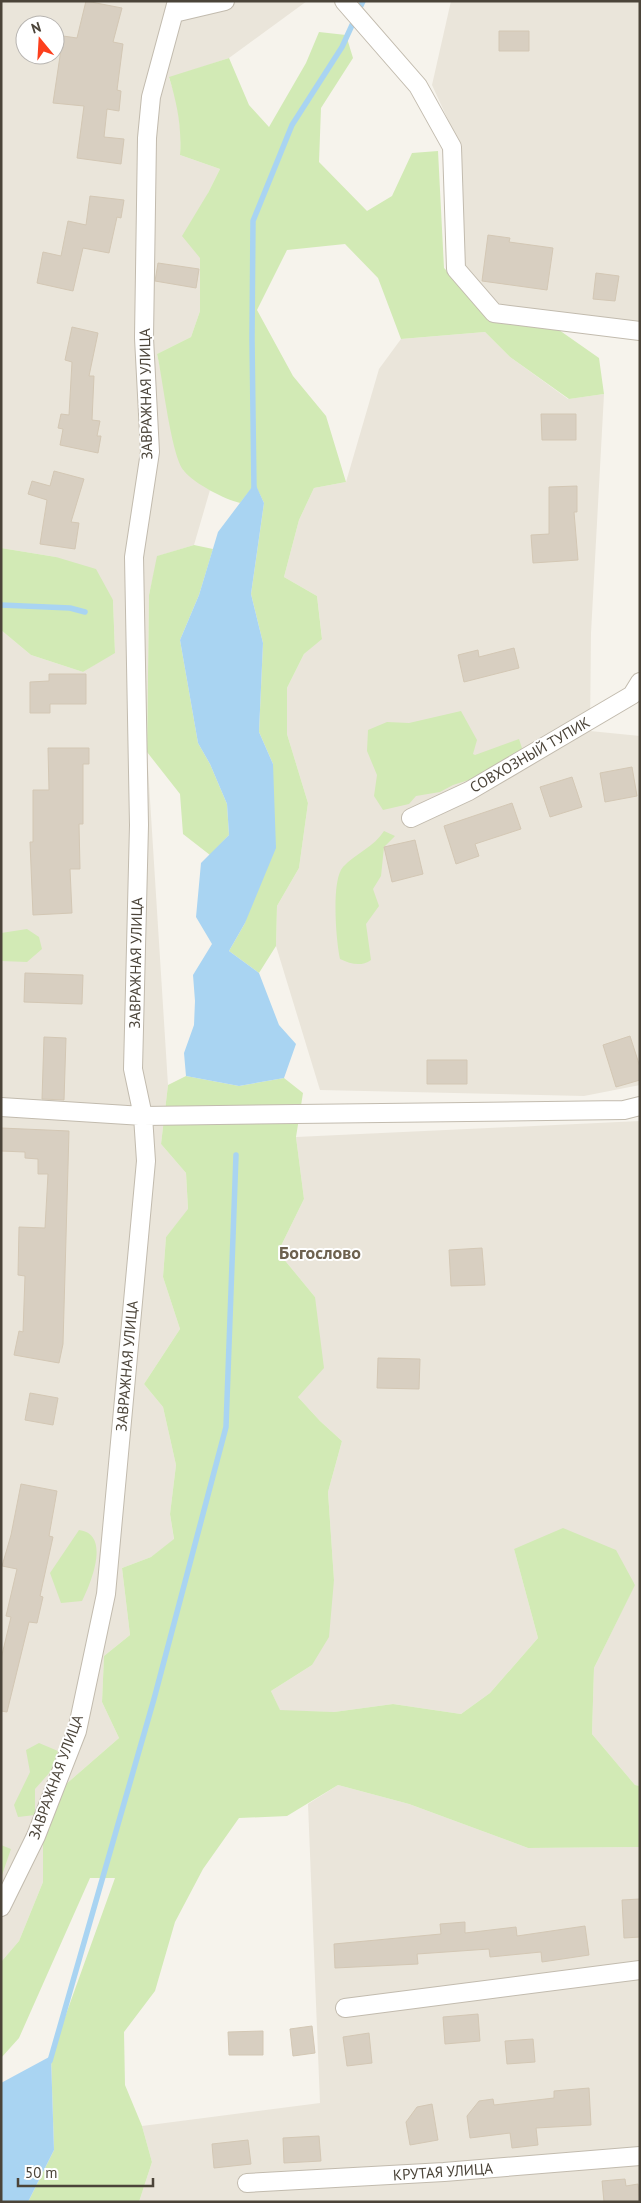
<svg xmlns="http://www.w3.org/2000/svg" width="641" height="2203" viewBox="0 0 641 2203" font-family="'PT Sans',sans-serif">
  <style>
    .residential { fill: #eae5da; fill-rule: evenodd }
    .green { fill: #d2eab5 }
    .water { fill: #a9d4f2 }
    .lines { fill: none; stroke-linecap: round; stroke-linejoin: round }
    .stream { stroke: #a9d4f2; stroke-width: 5.5 }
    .building { fill: #d8cfc1; stroke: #d3c7b4 }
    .street-casing { stroke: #c2bbae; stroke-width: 20 }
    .street { stroke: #fff; stroke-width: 18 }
    .labels { text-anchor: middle; stroke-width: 4; stroke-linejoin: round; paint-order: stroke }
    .street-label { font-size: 15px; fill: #4b4439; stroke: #fff }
    .quarter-label { font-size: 18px; font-weight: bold; fill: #6e6250; stroke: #fff }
  </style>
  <rect width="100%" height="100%" fill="#f6f3ec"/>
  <path class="residential" d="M1,1H307L229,58L169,78L177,101L181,135L180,155L220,169L208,193L200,258V311L191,337L157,354L183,470L210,490L194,545L158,556L149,595L147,752L168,1085L161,1144L186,1173L188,1210L166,1237L163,1277L180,1329L144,1384L163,1407L176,1465L170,1514L174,1540L151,1557L122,1568L130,1635L104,1656L102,1702L119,1738L65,1785L43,1842V1882L19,1941L1,1962V630L31,655L83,672L115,652L113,600L56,557L1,548ZM25,25H55V55H25Z
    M451,1H640V323L494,304L465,271L461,148L432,85Z
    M485,332L510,357L568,399L604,394L591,633L590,731L640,736V1085L584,1096L320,1090L276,946L277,906L299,868L308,803L287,734V688L304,654L322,638L317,596L284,577L299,520L314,488L346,482L379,369L401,339Z
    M640,1121V1786L635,1785L592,1734L594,1668L635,1584L514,1549L538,1638L490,1693L461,1714L393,1704L334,1712L280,1711L271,1691L312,1665L334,1580L328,1492L342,1441L320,1421L298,1397L315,1297L278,1252L304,1199L296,1137Z
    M338,1785L409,1804L528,1848L640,1847V2202H139L152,2162L142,2126L320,2103L308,1804Z"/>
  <path class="green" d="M319,32L346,35L353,58L321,108L319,162L367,211L392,196L412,153L438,151L444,268L499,323L559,330L599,358L604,394L569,399L510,357L485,332L401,339L378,278L345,244L287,250L257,310L293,376L326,416L346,482L314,488L299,520L284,577L317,596L322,639L304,654L287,688V734L308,803L299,868L277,906L276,946L259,973L229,951L245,923L273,764L259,732L263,643L251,594L264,503L255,484L240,503C224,499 195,484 184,471C171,455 163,379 157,354L191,337L200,311V258L182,236L208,193L220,169L180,155C182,128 177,103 169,77L229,58L249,105L269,127L306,63Z
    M194,545L213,549L199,595L180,640L198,743L210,764L227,804L229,835L210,855L183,834L180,794L147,752L149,595L157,556Z
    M1,548L56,557L96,569L113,600L115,653L83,672L31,655L1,630Z
    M461,711L477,740L473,754L475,755L519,739L523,751L491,773L453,785L440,792L416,796L409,804L383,810L374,796L377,775L367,751L368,730L387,722L409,723Z
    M384,831L395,836L384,847L381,876L373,889L379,906L366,924L371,960C361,967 351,964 340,959C336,941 331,880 343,867C356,853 374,847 384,831Z
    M27,929L39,937L42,949L27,962L1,961V933Z
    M186,1076L239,1086L284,1078L303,1093L296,1137L304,1199L278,1252L315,1297L324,1368L298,1397L320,1421L342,1441L328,1492L334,1580L329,1637L312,1665L271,1691L280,1710L334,1712L393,1704L461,1714L490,1693L538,1638L514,1549L563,1528L616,1550L635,1585L594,1668L592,1734L635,1785L640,1786V1847L528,1848L409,1804L338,1785L287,1816L239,1818L203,1869L175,1922L155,1991L124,2032L125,2085L142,2126L152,2162L139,2202H28L54,2150L51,2056L115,1878H90L19,2038L1,2058V1962L19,1941L43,1882V1842L65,1785L119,1738L102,1702L104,1656L130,1635L122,1568L151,1557L174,1539L170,1514L176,1465L163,1407L144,1384L180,1329L163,1277L166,1237L188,1209L186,1173L161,1144L168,1085Z
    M79,1530C112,1534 90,1585 82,1601L61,1603L50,1573Z
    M39,1743L58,1751L51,1771L35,1789V1815L18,1817L14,1805L30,1772L26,1750Z
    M1,1845L11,1849L1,1878Z"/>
  <path class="water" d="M255,483L264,503L251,594L263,643L259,732L273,764L276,848L245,923L229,951L259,973L279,1025L296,1044L284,1078L239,1086L186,1076L184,1053L194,1025L195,1001L193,975L212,944L196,917L201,863L229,835L227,804L210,764L198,743L180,640L199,595L218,532Z
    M51,2056L54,2150L28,2202H1V2083Z"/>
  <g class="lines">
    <path class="stream" d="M254,490L252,338L253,221L292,125L342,47L363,1
      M1,605L70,608L85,612
      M50,2061L154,1699L226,1427L236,1155"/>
  </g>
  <path class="building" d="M86,1L122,8L113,42L123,44L117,90L121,91L119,111L107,109L104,137L124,139L121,164L77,158L84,106L53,103L63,36L77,38Z
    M499,31H529V51H499Z
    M90,196L124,200L121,218L117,217L109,253L83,248L73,291L37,283L43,252L61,256L68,221L86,225Z
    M488,235L510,238L509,242L553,248L547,290L482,281Z
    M158,263L199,269L196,288L155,281Z
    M596,273L619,276L615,301L593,299Z
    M72,327L98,333L89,376H94L92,420L100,421L97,436H101L98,453L60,445L63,429L58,428L61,414L69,415L72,362L65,360Z
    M541,414H576V440H542Z
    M54,471L84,479L71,522L79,523L75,549L40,544L47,500L28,494L32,481L50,486Z
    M577,486V512H574L578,560L533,563L531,535L549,534V487Z
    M514,648L519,668L464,682L458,655L478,650L479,657Z
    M49,674H86V704H50V713H30V682L49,681Z
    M48,748H89V764H83V824H79L80,869H70L72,913L33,915L30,842H33V790H49Z
    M632,767L637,796L605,802L600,773Z
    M572,777L582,807L550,817L540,787Z
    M512,803L521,829L475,844L479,856L456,864L444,826Z
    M415,840L423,874L392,882L384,847Z
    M25,973L83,975L82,1004L24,1002Z
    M630,1036L640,1067V1080L616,1087L603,1045Z
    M44,1037L66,1038L64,1100L42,1099Z
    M427,1060H467V1084H427Z
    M1,1128L69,1131L63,1344L59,1363L14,1355L19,1331L23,1332L25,1276L18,1275L19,1227L45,1228L48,1174H38V1159L25,1158V1152L1,1151Z
    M482,1248L485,1285L451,1286L449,1250Z
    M378,1358L420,1359L419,1389L377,1388Z
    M30,1393L58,1398L53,1425L25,1420Z
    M21,1484L57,1491L49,1536L53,1537L40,1596L43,1597L37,1623L29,1622L7,1712L1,1711V1659L11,1617L6,1616L17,1569L2,1566L11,1535Z
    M640,1899V1937L624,1938L622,1900Z
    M465,1922V1933L516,1927L517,1936L585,1926L589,1955L542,1962L541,1952L490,1957L489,1949L417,1954L418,1964L335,1968L334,1944L441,1934L440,1924Z
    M478,2014L480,2041L445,2044L443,2017Z
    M312,2026L315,2053L293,2056L290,2029Z
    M263,2031V2055H229L228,2032Z
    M369,2033L372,2063L347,2066L343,2037Z
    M533,2039L535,2062L507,2064L505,2041Z
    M589,2088L591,2125L536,2128L538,2145L512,2148L510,2133L470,2138L467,2116L479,2101L493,2099L494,2105L554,2098V2091Z
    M432,2104L438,2140L410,2145L406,2122L417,2107Z
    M319,2136L321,2161L284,2163L283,2138Z
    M248,2140L251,2164L214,2168L212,2144Z
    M625,2179L626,2186L638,2184L640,2202H604L602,2181Z"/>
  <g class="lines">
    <defs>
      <path id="street" d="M344,1L418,86L452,147L456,269L494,313L640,331
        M174,13L225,1
        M411,818L469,791L632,695L640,682
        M1,1107L143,1116L624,1110L640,1106
        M1,1907L36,1836L77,1731L106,1594L146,1161L143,1116L133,1069L139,825L134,557L150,452L144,338L147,138L151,97L177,1
        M345,2008L640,1970
        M247,2183L444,2172L640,2156"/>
    </defs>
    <use href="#street" class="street-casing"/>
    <use href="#street" class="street"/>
  </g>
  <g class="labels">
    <g class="street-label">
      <text transform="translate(146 394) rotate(-91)" y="5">ЗАВРАЖНАЯ УЛИЦА</text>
      <text transform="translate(530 755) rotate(-30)" y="5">СОВХОЗНЫЙ ТУПИК</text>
      <text transform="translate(136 963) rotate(-89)" y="5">ЗАВРАЖНАЯ УЛИЦА</text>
      <text transform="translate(127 1366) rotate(-85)" y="5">ЗАВРАЖНАЯ УЛИЦА</text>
      <text transform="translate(56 1777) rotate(-70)" y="5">ЗАВРАЖНАЯ УЛИЦА</text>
      <text transform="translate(443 2172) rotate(-4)" y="5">КРУТАЯ УЛИЦА</text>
    </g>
    <g class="quarter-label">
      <text x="320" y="1259">Богослово</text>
    </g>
  </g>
  <rect width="641" height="2203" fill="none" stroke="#4b4439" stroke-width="5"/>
  <g transform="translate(40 40) rotate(342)"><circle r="24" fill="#ffffff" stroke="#b7b4b0"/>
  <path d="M0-4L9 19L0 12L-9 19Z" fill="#fc3f1d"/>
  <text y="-8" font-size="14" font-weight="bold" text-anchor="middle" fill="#4b4439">N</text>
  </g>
  <path d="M18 2178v8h135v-8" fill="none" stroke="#4b4439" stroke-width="2.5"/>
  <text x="25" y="2178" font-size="15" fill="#4b4439" stroke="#ffffff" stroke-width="4" paint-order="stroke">50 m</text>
</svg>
